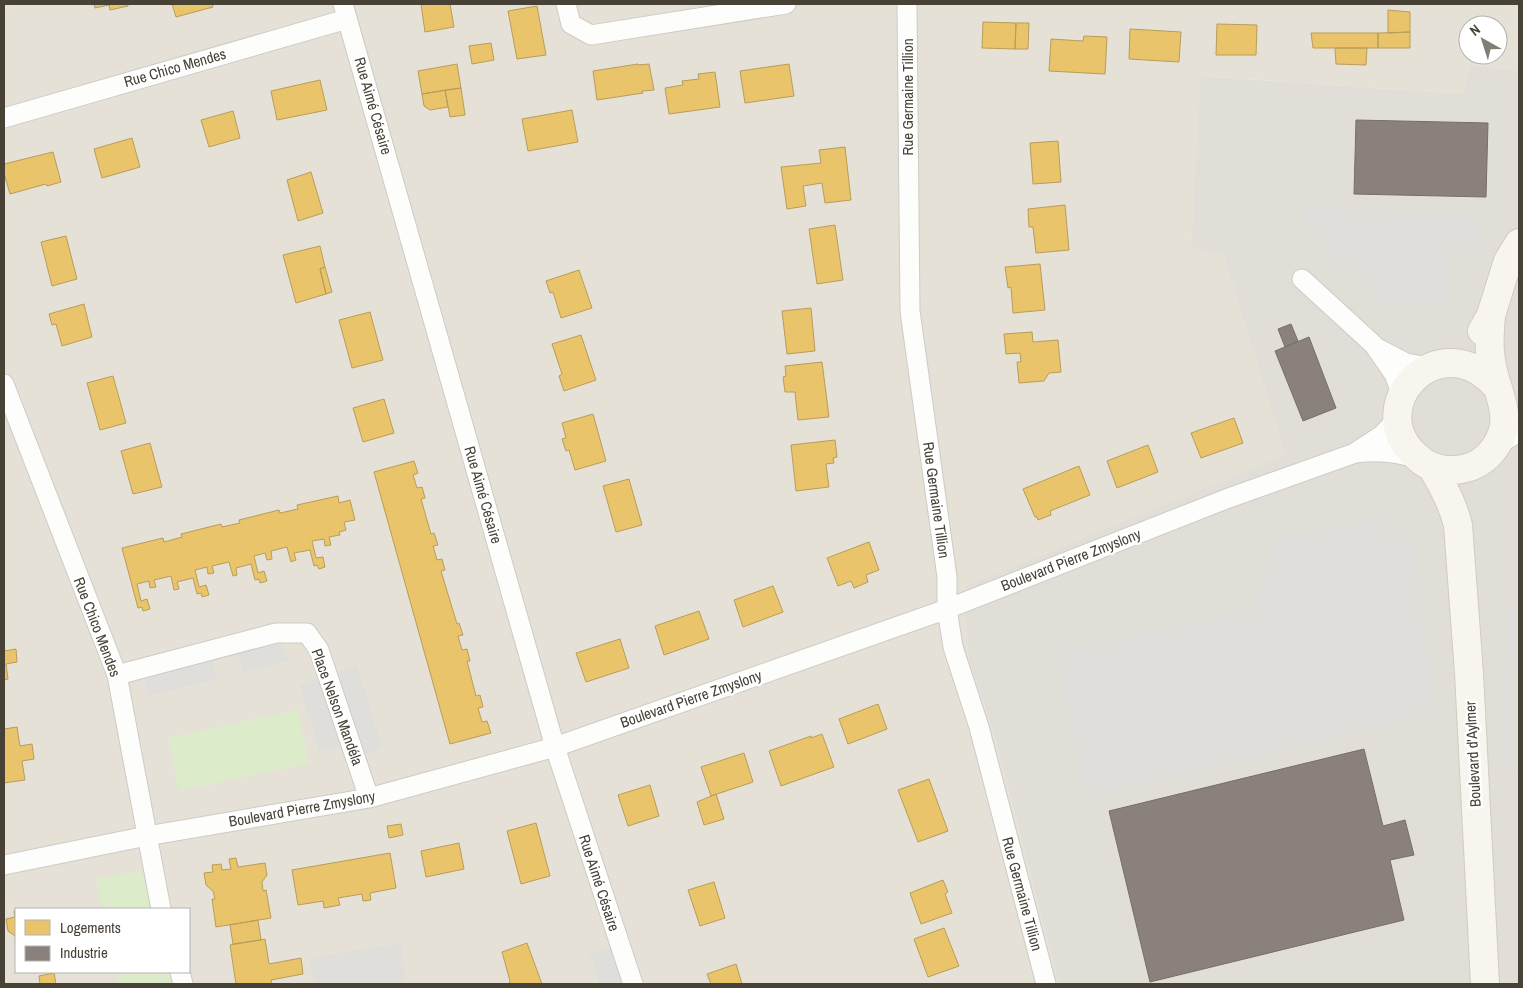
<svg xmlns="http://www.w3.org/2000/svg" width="1523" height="988" viewBox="0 0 1523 988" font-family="'Archivo Narrow',sans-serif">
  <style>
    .residential { fill: #e5e1d7; fill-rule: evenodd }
    .industrial { fill: #e1ded8 }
    .green { fill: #dcecca }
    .parking { fill: #e0deda }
    .homes { fill: #e9c46a; stroke: #b89d5a }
    .industry { fill: #8a817c; stroke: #766e67 }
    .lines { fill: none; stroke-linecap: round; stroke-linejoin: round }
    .street-casing { stroke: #cdcbc6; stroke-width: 21 }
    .secondary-casing { stroke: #d0ccc1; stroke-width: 30 }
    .street { stroke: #fdfdfc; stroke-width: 19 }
    .secondary { stroke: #f7f5ee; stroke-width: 28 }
    .labels { text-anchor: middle; stroke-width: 5; stroke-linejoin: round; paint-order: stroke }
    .street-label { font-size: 15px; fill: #474136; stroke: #fff }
  </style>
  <rect width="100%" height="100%" fill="#f1efea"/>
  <path class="residential" d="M4,4H1519V71L1470,65L1462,94L1202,76L1191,248L1224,255L1287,455L965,586V620L969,661L994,734L1059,984H4ZM1468,25H1498V55H1468ZM16,909H189V972H16Z"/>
  <path class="industrial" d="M1470,65L1519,71V984H1059L994,734L969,661L965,620V586L1286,455L1224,256L1191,248L1201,76L1462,94Z"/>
  <path class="green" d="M298,710L309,763L179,791L168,738Z
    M142,871L151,909H102L96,879Z
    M116,972H170L174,984H118Z"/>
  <path class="parking" d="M1307,204L1448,218H1483L1482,252L1450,250L1445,308L1371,302L1372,276L1325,266L1326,238L1305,235Z
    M1385,516L1386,532L1399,530L1413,540L1436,714L1084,798L1056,652L1251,610L1267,560L1279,540Z
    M1506,610L1519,611V769L1502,768Z
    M276,633L289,661L243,673L235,644Z
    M213,661L217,679L148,696L144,678Z
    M357,665L382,748L356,757L351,743L320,752L299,685Z
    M401,943L405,984H314L309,958Z
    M611,947L623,982L615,984H600L590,954Z"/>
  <path class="homes" d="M94,4H128V6L110,10L109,5L95,8Z
    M172,4H212L213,7L176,17Z
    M421,4H450L454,27L425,32Z
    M537,6L546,55L517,59L508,11Z
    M1388,10L1410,12V32L1388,33Z
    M983,22L1016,23L1015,49L982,48Z
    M1016,23H1029L1028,49H1015Z
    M1217,24L1257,25L1256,55H1216Z
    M1130,29L1181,32L1179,62L1129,59Z
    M1410,32V48H1378V33Z
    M1311,33H1378V48H1313Z
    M1084,36L1107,37L1105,74L1049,71L1051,39L1083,41Z
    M491,43L494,60L472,64L469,46Z
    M1335,48H1367L1366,65L1336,64Z
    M457,64L461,88L422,94L418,71Z
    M638,64V65L649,64L654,90L642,91L643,93L597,100L593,71Z
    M789,64L794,96L745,103L740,71Z
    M715,72L720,107L669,114L665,88L683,85L682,81L699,79L698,74Z
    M320,80L327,110L277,120L271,91Z
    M461,88L465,115L450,117L445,90Z
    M445,90L448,107L430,110L424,106L422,94Z
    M572,110L578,142L528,151L522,119Z
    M233,111L240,138L209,147L201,120Z
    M132,138L140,167L102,178L94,149Z
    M1058,141L1061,182L1033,184L1030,143Z
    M845,147L851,200L825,203L822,183L803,186L806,206L787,209L781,167L821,163L819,150Z
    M53,152L61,182L47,186L46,184L10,194L4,173V164Z
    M311,172L323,213L298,221L287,180Z
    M1065,205L1069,250L1036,253L1033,227H1029L1028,209Z
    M835,225L843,280L817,284L809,229Z
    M66,236L77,279L52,286L41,242Z
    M320,246L325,267L320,269L326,294L296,303L283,255Z
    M1040,264L1045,310L1013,313L1011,287L1008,288L1005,267Z
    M325,267L332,292L326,294L320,269Z
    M579,270L592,308L561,318L553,292L550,293L546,281Z
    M84,304L92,337L62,346L56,324L52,325L49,314Z
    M811,308L815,351L787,354L782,311Z
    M370,312L383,360L352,368L339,320Z
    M1032,332L1033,342L1058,340L1061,372L1049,373L1044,381L1019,383L1017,362H1021L1020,353L1006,354L1004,334Z
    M581,335L596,380L564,391L559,376L562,374L552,344Z
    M822,362L829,417L798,420L795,392H785L783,377L786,376L785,366Z
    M113,376L126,423L100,430L87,383Z
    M384,399L394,433L363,442L353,408Z
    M593,414L606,461L575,470L569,450L566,451L562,439L566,438L562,423Z
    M1234,418L1243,443L1201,458L1191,433Z
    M835,440L837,457L833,458L834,463L826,464L829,487L796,491L791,445Z
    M150,443L162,487L133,494L121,451Z
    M1148,445L1158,472L1117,488L1107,461Z
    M414,461L418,473L413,475L417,488L422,487L425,498L421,499L431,534L434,533L438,545L433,546L437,560L442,559L445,570L441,571L457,624L459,623L463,635L458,636L462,650L467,649L470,661H467L476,696L480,695L483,707L478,708L482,722L487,721L491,733L450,744L374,472Z
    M1079,466L1090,495L1050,511L1051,515L1038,520L1037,517H1035L1023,489Z
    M629,479L642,525L616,532L603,486Z
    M338,496L339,503L350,500L355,520L344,522L346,530L339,532L340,535L329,537L331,545L325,546L324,539L312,541L316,558L323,557L325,567L319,569L317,565L314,566L310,550L294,553L296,560L291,562L287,547L271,551L272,559L267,560L265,553L254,556L258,573L264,571L267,581L260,583L259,579L255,580L251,564L236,568L237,575L233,576L229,562L212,566L214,573L208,574L207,567L195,570L199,587L206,585L209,595L202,597L201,593L197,594L193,578L177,582L179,589L174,590L171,576L154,580L156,587L150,588L149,581L137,584L141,601L147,599L150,609L143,611L142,607L138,608L122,548L163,538L164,542L182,537L181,534L221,524L222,527L240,523L239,520L279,510L280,513L298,509L297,505Z
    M869,542L879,570L866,575L868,582L854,588L851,581L838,586L827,558Z
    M773,586L783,612L743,627L734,600Z
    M699,611L709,639L664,655L655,626Z
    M620,639L629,668L586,682L576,653Z
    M16,649L17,662L6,664L8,679L4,680V651Z
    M878,704L887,729L848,744L839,719Z
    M17,727L20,746L32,744L34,759L22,761L25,780L4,783V729Z
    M822,734L834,767L781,786L769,751L811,736V738Z
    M744,753L753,782L711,796L701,767Z
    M929,779L948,831L918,842L898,790Z
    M650,785L659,816L628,826L618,795Z
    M716,794L724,819L704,825L697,802Z
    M536,823L550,876L521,884L507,831Z
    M401,824L403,835L389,838L387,826Z
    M459,843L464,869L426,877L421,851Z
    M390,853L396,888L370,893L371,900L363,901L362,894L338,898L340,905L324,908L323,901L298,905L292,870Z
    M236,858L238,867L265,863L267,875L262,882L263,891L266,890L271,918L216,927L212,899H215L213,891L206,885L204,873L213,872L212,865L221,864L222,870L231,869L229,859Z
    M943,880L948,892L945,894L952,913L921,924L910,893Z
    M714,882L725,918L700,926L688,890Z
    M16,910V940L15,936L8,931L6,919L15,917L14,911Z
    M258,920L261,940L233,944L230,925Z
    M944,928L959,966L928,977L914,939Z
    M265,939L269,964L301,958L303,974L271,980L272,984H236L230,945Z
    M527,943L542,984H509L510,981L502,952Z
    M736,964L742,984H711L707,974Z
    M54,973L56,984H40L39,976Z"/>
  <path class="industry" d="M1356,120L1488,123L1486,197L1354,194Z
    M1291,324L1298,341L1285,347L1278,329Z
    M1309,337L1336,408L1303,421L1275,351Z
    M1364,749L1383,826L1405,820L1414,855L1390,860L1404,920L1150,982L1109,811Z"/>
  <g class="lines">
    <defs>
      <path id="street" d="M343,4L555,747L633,984
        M566,4L571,24L591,35L786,4
        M907,4L910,311L947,577V609L953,647L979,727L1046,984
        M4,118L347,19
        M1302,279L1374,345L1394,374L1402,396
        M1379,349L1406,363L1429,367
        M4,384L117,675L161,909
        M1497,445L1519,432
        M1356,452L1382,435L1398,418
        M117,675L276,633H307L319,650L369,798
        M4,865L147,836L369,798L555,747L947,609L1226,499L1355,453C1378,450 1398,451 1420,460
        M180,972L183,984"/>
      <path id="secondary" d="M1491,315C1490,330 1488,345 1491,360C1495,393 1518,418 1493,450C1482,465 1464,471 1446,470C1435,469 1424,464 1416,456C1361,407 1439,322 1496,386
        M1482,331L1491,315L1508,261L1519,243
        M1431,466C1443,485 1452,502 1458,525L1469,673L1485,984"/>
    </defs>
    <use href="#street" class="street-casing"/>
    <use href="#secondary" class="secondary-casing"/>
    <use href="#street" class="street"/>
    <use href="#secondary" class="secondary"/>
  </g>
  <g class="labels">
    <g class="street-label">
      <text transform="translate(175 68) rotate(-16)" y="5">Rue Chico Mendes</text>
      <text transform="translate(908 97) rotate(-90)" y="5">Rue Germaine Tillion</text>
      <text transform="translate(373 106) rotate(74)" y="5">Rue Aimé Césaire</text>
      <text transform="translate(483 495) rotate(74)" y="5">Rue Aimé Césaire</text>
      <text transform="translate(936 500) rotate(82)" y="5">Rue Germaine Tillion</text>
      <text transform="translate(1071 560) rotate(-21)" y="5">Boulevard Pierre Zmyslony</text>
      <text transform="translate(97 627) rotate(69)" y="5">Rue Chico Mendes</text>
      <text transform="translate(691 699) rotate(-19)" y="5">Boulevard Pierre Zmyslony</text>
      <text transform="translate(337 707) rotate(70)" y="5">Place Nelson Mandéla</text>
      <text transform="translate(1473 754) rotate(-93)" y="5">Boulevard d'Aylmer</text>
      <text transform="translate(302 809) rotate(-10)" y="5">Boulevard Pierre Zmyslony</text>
      <text transform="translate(599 883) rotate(72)" y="5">Rue Aimé Césaire</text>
      <text transform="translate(1022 894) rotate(75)" y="5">Rue Germaine Tillion</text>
    </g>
  </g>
  <rect width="1523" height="988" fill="none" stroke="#474136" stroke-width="10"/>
  <rect x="15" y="908" width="175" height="65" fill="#ffffff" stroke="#b5b3af"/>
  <rect x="25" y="920" width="25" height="15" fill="#e9c46a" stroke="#b5b3af"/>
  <text x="60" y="933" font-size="15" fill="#474136">Logements</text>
  <rect x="25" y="946" width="25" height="15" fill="#8a817c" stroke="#b5b3af"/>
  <text x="60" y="958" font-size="15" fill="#474136">Industrie</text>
  <g transform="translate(1483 40) rotate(321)"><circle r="24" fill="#ffffff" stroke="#b5b3af"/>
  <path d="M0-4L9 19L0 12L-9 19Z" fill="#827e75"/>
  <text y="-8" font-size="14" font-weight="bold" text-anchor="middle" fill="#474136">N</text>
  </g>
</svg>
